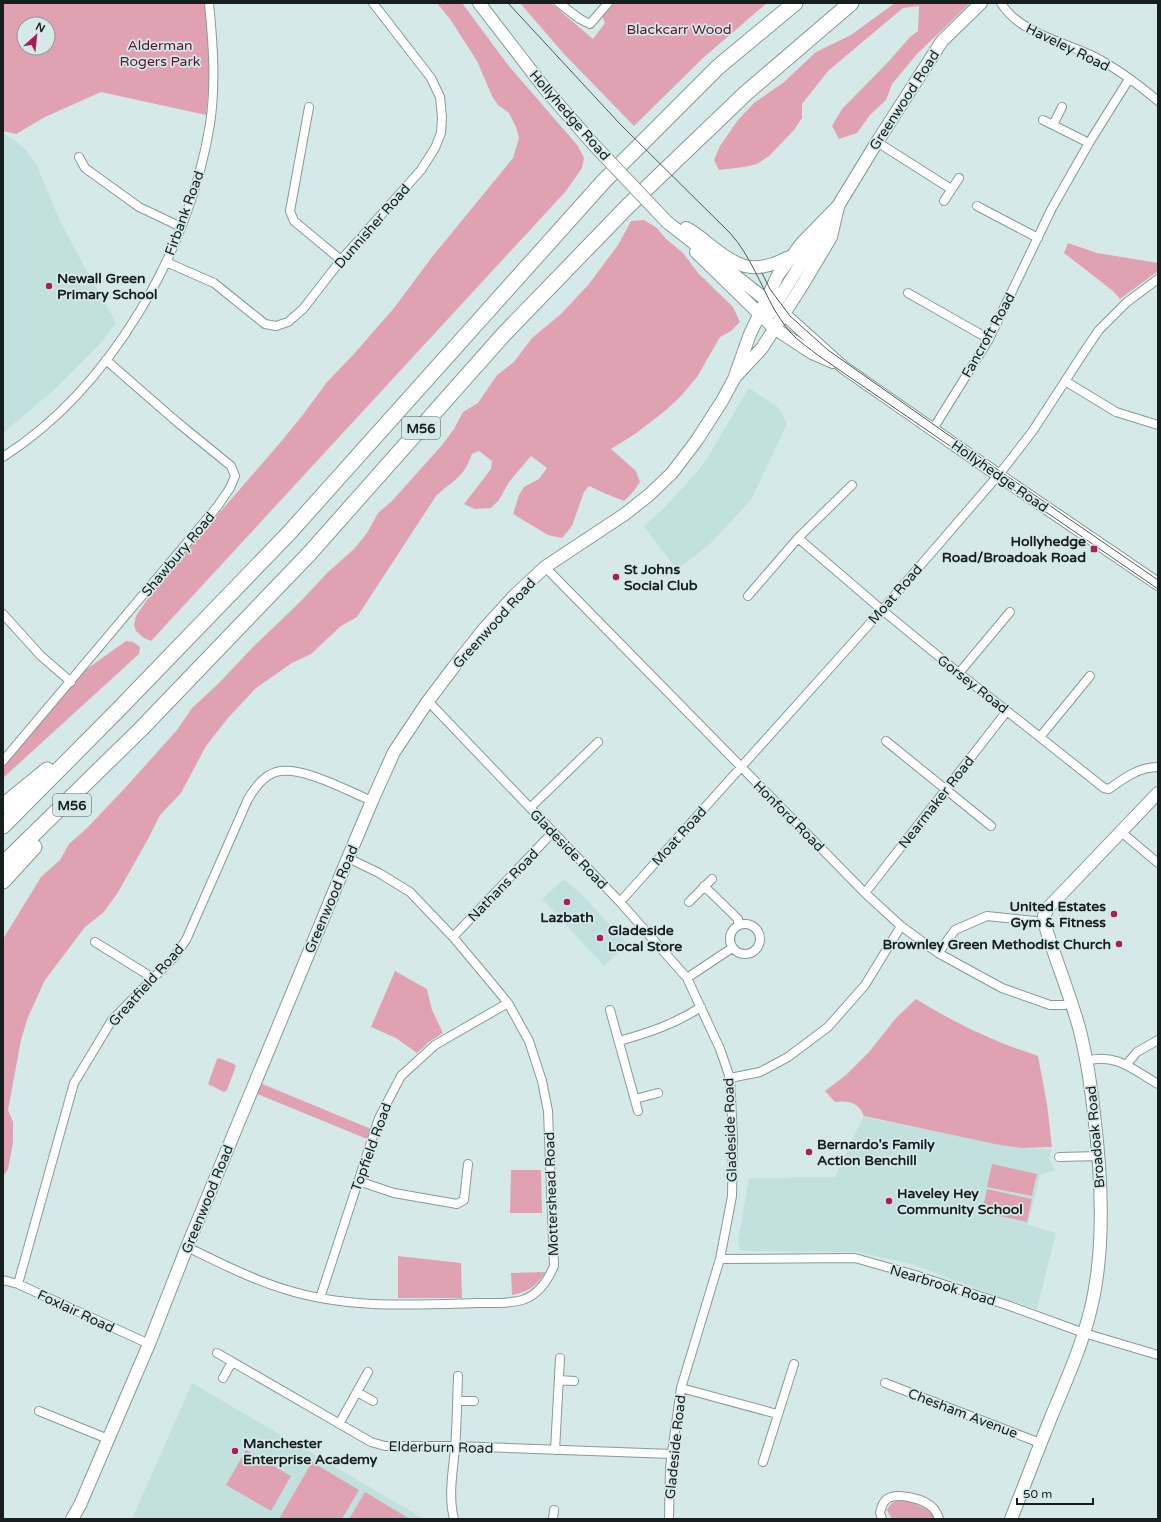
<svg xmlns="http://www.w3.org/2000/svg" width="1161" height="1522" viewBox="0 0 1161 1522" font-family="'Varela Round',sans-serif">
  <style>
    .built { fill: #c2e0de }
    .green { fill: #e0a2b2; fill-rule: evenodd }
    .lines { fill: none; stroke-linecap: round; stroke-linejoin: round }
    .street-casing { stroke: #879a98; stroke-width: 10 }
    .secondary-casing { stroke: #879a98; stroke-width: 14 }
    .highway-casing { stroke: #879a98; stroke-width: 17 }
    .street { stroke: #fff; stroke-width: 8 }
    .secondary { stroke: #fff; stroke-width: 12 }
    .highway { stroke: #fff; stroke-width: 15 }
    .tram { stroke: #4e5a59; stroke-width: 1 }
    .secondary-bridge-casing { stroke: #879a98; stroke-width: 14; stroke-linecap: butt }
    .secondary-bridge { stroke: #fff; stroke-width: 12 }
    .poi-dot { fill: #ab1d58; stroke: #d5eae8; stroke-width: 1.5 }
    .labels { text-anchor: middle; stroke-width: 3.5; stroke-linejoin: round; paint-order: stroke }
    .shield { fill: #d5eae8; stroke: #505c5b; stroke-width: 1 }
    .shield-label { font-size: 13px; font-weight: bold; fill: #171f1e }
    .park-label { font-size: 14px; fill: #5c122e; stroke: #d5eae8 }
    .street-label { font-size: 14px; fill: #171f1e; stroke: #d5eae8 }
    .poi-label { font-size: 14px; font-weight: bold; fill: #171f1e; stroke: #d5eae8; text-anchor: start }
  </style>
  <rect width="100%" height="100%" fill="#d5eae8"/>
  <path class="built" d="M3,133L13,139L27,151L37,166L60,221L83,264L116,323L99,345L54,390L3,433Z
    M749,388L779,408L787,424L751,500L710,544L677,570L644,526L663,509L697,472L706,460Z
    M564,879L583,896L628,944L604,966L542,899Z
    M863,1117L1020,1148L1051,1149L1049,1158L1055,1170L1040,1175L1028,1225L1056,1233L1037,1309L1002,1298L911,1264L859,1252L746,1251L740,1249L738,1242L749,1178L835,1177Z
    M192,1383L424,1519H132Z"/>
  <path class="green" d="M3,3H209L211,61L206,115L101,92L45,117L16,134L3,131ZM24,24H48V48H24Z
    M437,3H462L508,65L578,146L584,158L582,168L566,191L151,641L144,638L136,631L134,625L136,616L157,585L279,444L302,416L327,382L353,355L394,308L432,257L513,158L519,138L516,127L509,113L498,105L492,96L477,61L450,19Z
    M520,3H551L593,39L605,23L602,16L610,3H767L703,58L634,126L564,54Z
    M895,3H970L917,54L892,84L886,100L870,115L857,133L839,139L832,126L842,109L890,60L910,37L918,31L919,6L903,8L828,71L802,104V118L794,130L769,156L757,164L744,167L719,170L714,160L720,146L738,120L754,103L784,82L816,52L851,35Z
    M644,220L657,228L665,238L683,253L698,273L733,307L740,322L731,331L720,337L697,377L681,396L665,411L635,434L611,449L636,471L640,482L633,492L624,501L604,493L589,486L584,492L572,526L562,538L548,535L513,514L519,495L524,487L539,479L547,468L531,456L509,482L499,500L491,508L475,509L464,504L491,469L492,461L479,451L472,454C470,459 468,464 465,469C458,480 446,486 436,496L357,617L341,626L311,654L292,663L256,688L228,718L206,746L181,793L160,815L148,839L117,894L103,913L85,927L45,980L28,1017L21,1040L8,1110L13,1122V1143L8,1169L3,1177V939L41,877L60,860L69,844L87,828L126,787L177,730L192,708L219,683L252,648L301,601L327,573L354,549L367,533L378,513L392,501L442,445L454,429L463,412L478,403L497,375L514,362L532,338L561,314L589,284L618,245L631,221Z
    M1068,243L1097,253L1158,263V271L1120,299L1113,291L1064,253Z
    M126,641L133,642L140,647L139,654L3,778V764L84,671Z
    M395,971L427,989L432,1010L443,1033L429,1042L417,1053L396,1038L371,1027Z
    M916,999C957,1024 992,1041 1038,1056L1047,1104L1052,1147L1022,1148L995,1144L864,1116C859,1103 849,1100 835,1102L825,1091L846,1075L869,1052L896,1018Z
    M219,1058L234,1064L236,1066L227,1090L224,1092L208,1084L217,1059Z
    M260,1083L371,1129L367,1139L255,1093Z
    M992,1164L1037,1174L1032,1196L987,1187Z
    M511,1170H541L542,1213H510Z
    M987,1189L1032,1199L1027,1222L982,1212Z
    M398,1256L461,1263L462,1298H398Z
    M545,1272C537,1286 528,1292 512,1295L511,1273Z
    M246,1450L291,1476L271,1511L226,1485Z
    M312,1462L359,1490L342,1519H279Z
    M365,1492L410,1519H349Z
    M904,1499L931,1511L936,1519H892L887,1510C891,1502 896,1500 904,1499Z"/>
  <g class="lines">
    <defs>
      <path id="street" d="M559,3L580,19L590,24L608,3
        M1001,3C1020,34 1065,42 1095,57C1118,69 1139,85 1158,101
        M309,107L290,211L294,221L341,260
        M1043,120L1089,143
        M1053,125L1062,107
        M877,142L951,189
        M79,157L85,168L139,207L181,227
        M944,201L959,178
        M977,206L1038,238
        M166,262L214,283L265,324L276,326L288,322L303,309L341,260L421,170L435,148L441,133L442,117L440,97L431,78L373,3
        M908,293L989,339
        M1065,381L1116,412L1158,425
        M933,429L989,339L1052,208L1089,143L1129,79
        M3,457C111,388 190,249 210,124C216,84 213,43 209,3
        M798,538L882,610L959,673L1104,788L1109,789C1124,778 1139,767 1158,767
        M545,567L865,893L901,926L938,953L1002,988L1050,1005H1065L1071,1002
        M748,596L798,538L852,485
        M3,614L41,656L71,682
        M959,673L1010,612
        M428,701L620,902L687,978L720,1049L730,1078L733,1138L732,1196L720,1259L681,1388L670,1467L669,1519
        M1040,737L1090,676
        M886,741L991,826
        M3,761L217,507L230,488L235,476L231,466L177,422L106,360
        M530,808L598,742
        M1120,831L1158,863
        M704,886L738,919V925
        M865,893L1007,711
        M620,902L882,610L1001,472L1032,432L1084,352L1099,330L1127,302L1158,279
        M689,902L712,879
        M730 939a15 15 0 1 1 30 0a15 15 0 1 1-30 0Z
        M453,937L553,832
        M95,942L153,978
        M938,953L955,930L987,916L1044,922
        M687,978L732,948
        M610,1010L638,1111
        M619,1041C648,1033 675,1024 701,1007
        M1087,1061C1115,1052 1135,1071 1158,1084
        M1126,1065L1137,1052L1158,1040
        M730,1078L760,1072L788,1057L828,1027L865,985L901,926
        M635,1099L658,1093
        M1059,1157L1100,1156
        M358,1181L394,1193L457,1204L464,1200L468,1164
        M187,1247C218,1262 251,1279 284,1289C346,1309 413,1305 477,1303C489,1303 514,1304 525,1299C540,1293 548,1280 554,1266L548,1111L542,1081L529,1041L508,1003L489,980L453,937L410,892L379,873L348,858
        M720,1259L855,1258L915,1275L1007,1305L1084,1333L1158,1355
        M3,1280L18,1284L149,1344
        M18,1284L74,1083L112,1020L174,957L186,940L248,799C255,788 263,776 276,772C301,765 348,791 372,801
        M320,1298L379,1118L401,1076L435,1045L508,1003
        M217,1353L371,1442L385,1446H455L672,1454
        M223,1378L232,1362
        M559,1380L574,1381
        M885,1383L1040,1443
        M681,1388L777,1414
        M357,1392L373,1401
        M457,1401H474
        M39,1411L108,1439
        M339,1424L368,1372
        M555,1450L560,1358
        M763,1462L794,1364
        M454,1519C448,1496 453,1471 455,1448C457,1424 457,1400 458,1376
        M553,1519L554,1510
        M882,1519L880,1513C881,1508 883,1502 887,1499C897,1492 925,1499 933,1508C936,1511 938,1515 939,1519"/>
      <path id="secondary" d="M479,3L546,90L594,145
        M667,222L784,314L843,367L998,475L1158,584
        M686,228C693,231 700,237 706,242C737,266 751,277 789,257
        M696,252L774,328L812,353L833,362
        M770,313L823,229
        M737,375L762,348L803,284L831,237L838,207
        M72,1519L80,1505L149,1344L187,1247L348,858L372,801L394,752L428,701L453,668L484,629L514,596L545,567L625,514L649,495L672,473L697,440L722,401L734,379L750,334L778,275L801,244L838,206L877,142L942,41L981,3
        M1011,1519C1025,1484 1038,1449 1052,1415C1066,1381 1081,1348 1090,1312C1106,1250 1102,1178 1094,1114C1091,1086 1087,1059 1080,1031C1070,994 1055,959 1044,922V916L1048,908L1158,793"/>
      <path id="highway" d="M3,806L47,770
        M3,826L119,709L289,533L604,181L718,67L795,3
        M3,864L141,729L309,554L504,334L628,206L746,93L851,3
        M3,881L34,847"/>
    </defs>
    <use href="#street" class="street-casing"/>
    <use href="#secondary" class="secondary-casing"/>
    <use href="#highway" class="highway-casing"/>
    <use href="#street" class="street"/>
    <use href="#secondary" class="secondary"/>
    <use href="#highway" class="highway"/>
    <path class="tram" d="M508,3L620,124L731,234C750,256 760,283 774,309C779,317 784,325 790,332C798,341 809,348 819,356L1158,589
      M762,273L770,289L790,316L828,350L1001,472L1158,580"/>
    <defs>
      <path id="secondary-bridge" d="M594,145L667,222"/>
    </defs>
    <use href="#secondary-bridge" class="secondary-bridge-casing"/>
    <use href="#secondary-bridge" class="secondary-bridge"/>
  </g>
  <g class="poi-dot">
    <circle cx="49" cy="286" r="4"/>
    <rect x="1090" y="545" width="8" height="8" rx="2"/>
    <circle cx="616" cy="577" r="4"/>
    <circle cx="567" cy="902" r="4"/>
    <circle cx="1114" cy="914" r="4"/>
    <circle cx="600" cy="938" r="4"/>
    <circle cx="1119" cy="944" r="4"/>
    <circle cx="809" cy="1152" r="4"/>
    <circle cx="889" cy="1201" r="4"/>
    <circle cx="235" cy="1451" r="4"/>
  </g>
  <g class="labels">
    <g class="shield">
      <rect x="402" y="417" width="38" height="22" rx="3"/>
      <rect x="53" y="794" width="38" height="22" rx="3"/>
    </g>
    <g class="shield-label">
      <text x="421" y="433">M56</text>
      <text x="72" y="810">M56</text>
    </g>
    <g class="park-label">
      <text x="679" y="34">Blackcarr Wood</text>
      <text x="160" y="50">Alderman<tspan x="160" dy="16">Rogers Park</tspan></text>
    </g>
    <g class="street-label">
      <text transform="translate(1068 47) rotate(26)" y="5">Haveley Road</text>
      <text transform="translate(904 100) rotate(-57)" y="5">Greenwood Road</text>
      <text transform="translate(570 115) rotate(49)" y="5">Hollyhedge Road</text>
      <text transform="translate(184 213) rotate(-70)" y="5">Firbank Road</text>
      <text transform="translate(372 226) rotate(-49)" y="5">Dunnisher Road</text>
      <text transform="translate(988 335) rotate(-61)" y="5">Fancroft Road</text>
      <text transform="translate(1000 476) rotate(35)" y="5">Hollyhedge Road</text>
      <text transform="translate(178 554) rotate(-50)" y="5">Shawbury Road</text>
      <text transform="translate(895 594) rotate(-49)" y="5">Moat Road</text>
      <text transform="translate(494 623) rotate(-48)" y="5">Greenwood Road</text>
      <text transform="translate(973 684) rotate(38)" y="5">Gorsey Road</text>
      <text transform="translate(936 802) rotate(-52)" y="5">Nearmaker Road</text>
      <text transform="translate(789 816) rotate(45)" y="5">Honford Road</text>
      <text transform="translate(679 836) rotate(-48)" y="5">Moat Road</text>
      <text transform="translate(569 849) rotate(46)" y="5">Gladeside Road</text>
      <text transform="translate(503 885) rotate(-46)" y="5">Nathans Road</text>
      <text transform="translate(331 899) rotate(-67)" y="5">Greenwood Road</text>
      <text transform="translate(146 985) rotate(-48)" y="5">Greatfield Road</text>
      <text transform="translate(730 1130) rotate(-92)" y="5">Gladeside Road</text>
      <text transform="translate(1095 1137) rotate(-95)" y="5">Broadoak Road</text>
      <text transform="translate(371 1147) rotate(-70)" y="5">Topfield Road</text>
      <text transform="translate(551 1194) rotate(-92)" y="5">Mottershead Road</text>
      <text transform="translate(207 1199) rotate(-68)" y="5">Greenwood Road</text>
      <text transform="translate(943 1285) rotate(17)" y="5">Nearbrook Road</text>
      <text transform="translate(76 1311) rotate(25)" y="5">Foxlair Road</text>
      <text transform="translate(963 1413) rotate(21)" y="5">Chesham Avenue</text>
      <text transform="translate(441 1447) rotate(1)" y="5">Elderburn Road</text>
      <text transform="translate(675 1447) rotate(-84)" y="5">Gladeside Road</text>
    </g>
    <g class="poi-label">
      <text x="57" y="283">Newall Green<tspan x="57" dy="16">Primary School</tspan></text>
      <text x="1086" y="546" text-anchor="end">Hollyhedge<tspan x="1086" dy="16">Road/Broadoak Road</tspan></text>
      <text x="624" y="574">St Johns<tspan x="624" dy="16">Social Club</tspan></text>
      <text x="1106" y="911" text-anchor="end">United Estates<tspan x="1106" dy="16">Gym &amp; Fitness</tspan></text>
      <text x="567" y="922" text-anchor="middle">Lazbath</text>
      <text x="608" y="935">Gladeside<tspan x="608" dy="16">Local Store</tspan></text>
      <text x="1111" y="949" text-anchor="end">Brownley Green Methodist Church</text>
      <text x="817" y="1149">Bernardo's Family<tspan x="817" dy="16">Action Benchill</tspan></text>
      <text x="897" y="1198">Haveley Hey<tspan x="897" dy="16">Community School</tspan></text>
      <text x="243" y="1448">Manchester<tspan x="243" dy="16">Enterprise Academy</tspan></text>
    </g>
  </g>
  <rect width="1161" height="1522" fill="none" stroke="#171f1e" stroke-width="8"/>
  <g transform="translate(36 36) rotate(27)"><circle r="19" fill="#d5eae8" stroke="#899997"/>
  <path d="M0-3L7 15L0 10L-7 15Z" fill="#ab1d58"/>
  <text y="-6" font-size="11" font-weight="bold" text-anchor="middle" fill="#171f1e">N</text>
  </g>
  <path d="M1017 1498v6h76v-6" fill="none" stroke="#171f1e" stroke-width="2"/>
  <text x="1023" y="1498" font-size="12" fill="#171f1e" stroke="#d5eae8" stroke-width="3" paint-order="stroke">50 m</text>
</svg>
